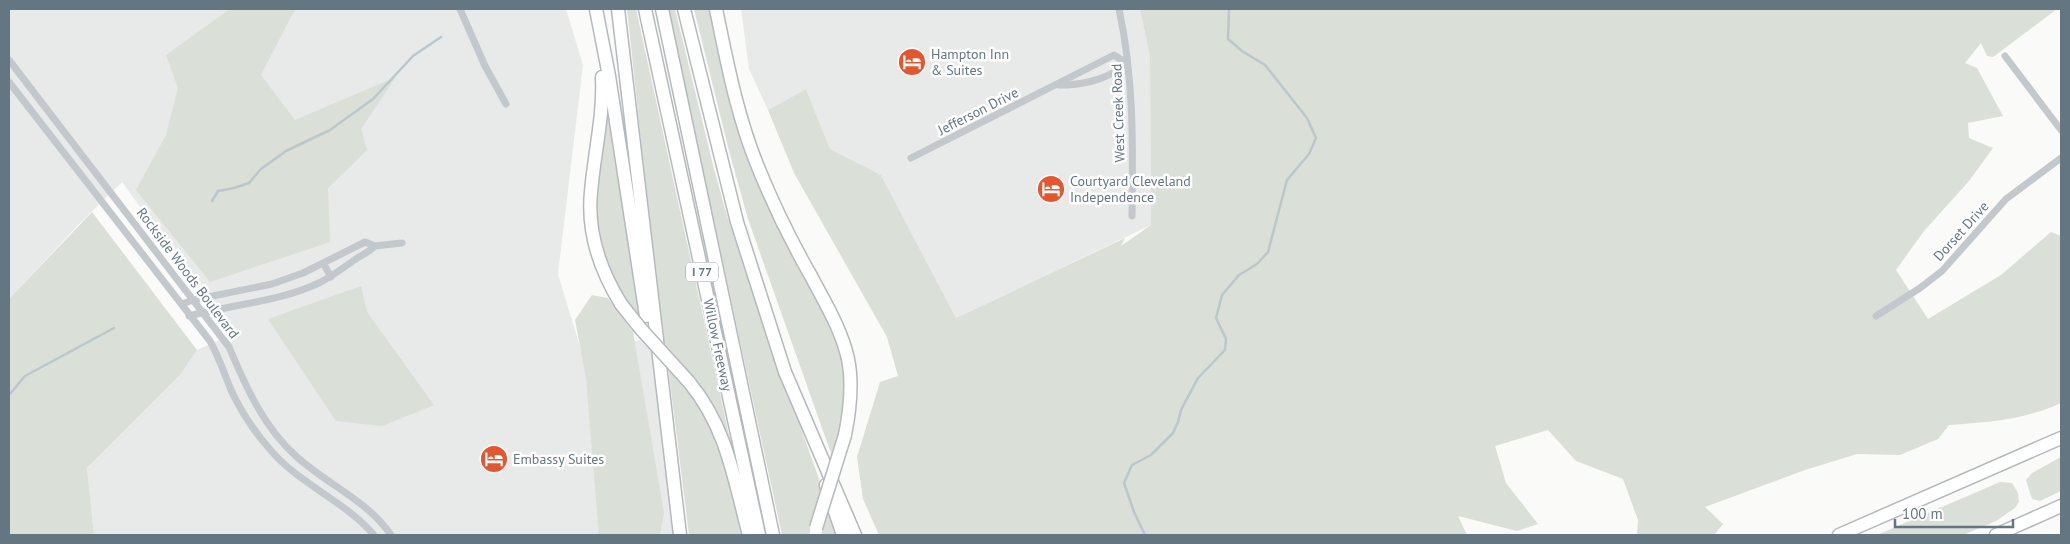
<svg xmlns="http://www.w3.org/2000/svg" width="2070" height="544" viewBox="0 0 2070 544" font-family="'PT Sans',sans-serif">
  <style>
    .built { fill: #e8e9e9 }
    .green { fill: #dadfd7 }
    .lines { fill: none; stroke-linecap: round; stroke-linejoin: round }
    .stream { stroke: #bbc7cb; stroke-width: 2.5 }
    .highway-casing { stroke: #b4b9bd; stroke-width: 15 }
    .street { stroke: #c3c8cc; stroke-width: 7 }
    .highway { stroke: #fff; stroke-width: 12 }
    .highway-bridge-casing { stroke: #b4b9bd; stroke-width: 15; stroke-linecap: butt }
    .highway-bridge { stroke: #fff; stroke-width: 12 }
    .labels { text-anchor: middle; stroke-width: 5; stroke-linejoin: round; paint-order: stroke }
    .shield { fill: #fff; stroke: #939fa8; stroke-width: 1 }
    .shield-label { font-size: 12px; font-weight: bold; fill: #657683 }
    .poi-label { font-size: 14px; fill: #657683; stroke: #fff; text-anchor: start }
    .street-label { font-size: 14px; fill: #657683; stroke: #fff }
  </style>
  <rect width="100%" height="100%" fill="#fafaf8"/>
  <path class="built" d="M9,9H566L583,65L558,274L583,357L656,335L679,535H94L87,468L180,375L197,350L233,334L122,182L78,225L9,299Z
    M741,9H1140L1150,57L1151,225L956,318L881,175L830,149L806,89L768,110L749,69Z"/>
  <path class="green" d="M230,9H295L261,75L295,120L396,77L361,129L367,150L328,188L330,242L210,282L136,190L166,135L178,88L166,55Z
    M627,9H636L733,453L684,368L665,346L642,150Z
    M668,9H675L713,165L725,209L754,297L823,490L809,535H782Z
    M694,9H712L734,108L833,327L844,369V415L833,459L748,219L729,151Z
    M1140,9H2057L1993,57L1987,56L1981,43L1965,63L1977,68L2003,116L1968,123L1969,138L1993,148L1969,181L1924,231L1896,270L1928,319L2001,275L2051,232L2061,236V403C2023,420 1990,422 1949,425L1938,439L1900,455L1857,454L1805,470L1705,507L1723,524L1714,535H1637L1638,520L1623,479L1576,461L1548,430L1495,446L1506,483L1538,524L1517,531L1458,516L1467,535H879L863,499L857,457L880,382L898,376L887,337L794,173L768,110L806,89L830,149L881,175L956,318L1125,238L1121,246L1151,225L1150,57Z
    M609,113L641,321C618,295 597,256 596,220C594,184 602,148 609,113Z
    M92,212L197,350L180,375L87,468L94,535H9V299Z
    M361,286L367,312L434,405L382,426L336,421L268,319Z
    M592,295L608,298L633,332L664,513L660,535H599L586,378L575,320Z
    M668,366L699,402L722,455L743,535H689Z
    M2061,457V491L2040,501L2032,499L2026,480L2032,473Z
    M2000,482L2012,483L2018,493L2019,502L2015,508L1996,521L1963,535H1877Z
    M829,511L837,535H821Z"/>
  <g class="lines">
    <path class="stream" d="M212,201L218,191L234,188L249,183L261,169L286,151L330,130L373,99L413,56L441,37
      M9,395L25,376L114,328
      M1145,535L1134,512L1124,483L1132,465L1151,455L1173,433L1178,422L1181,410L1198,378L1225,350L1226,339L1216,318L1222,295L1239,275L1257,264L1268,252L1287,180L1309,154L1316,138L1307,118L1265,65L1242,51L1228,39L1229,9"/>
    <defs>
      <path id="highway" d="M596,9L609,76L646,316
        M618,9L680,535
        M645,9L759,535
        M662,9L773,535
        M684,9L737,222L785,372L855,535
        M716,9C727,62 737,116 758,167C773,204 791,241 811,276C825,303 841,328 848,359C853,383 850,410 845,435
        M602,77C604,116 594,154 591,192C587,232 600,270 621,304
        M689,382C727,428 734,479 749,535
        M826,485L843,535
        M1839,535L2061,438
        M1996,535L2061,506"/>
    </defs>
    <use href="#highway" class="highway-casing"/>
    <path class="street" d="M460,9L485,66L506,104
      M1119,9C1134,78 1133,146 1132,216
      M2005,56L2061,130
      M9,60L229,347C246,387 264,428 297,457C328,485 367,500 391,535
      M9,82L210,341C219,357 224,373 231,390C241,412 257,435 273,453C303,486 346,502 374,535
      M1059,85C1082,85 1100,81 1120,69L1123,61L1126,59
      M911,158L1114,55L1123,61
      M323,263L331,277
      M182,304L193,300L272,284L303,273L365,242L375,246L402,243
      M189,316C233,304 280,302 321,282C332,276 343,268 353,261C361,255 368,253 375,246
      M1876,316L1920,288L1942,271L2006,199L2061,158"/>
    <use href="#highway" class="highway"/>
    <defs>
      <path id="highway-bridge" d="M621,304L640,328L689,382
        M816,528L845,435"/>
    </defs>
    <use href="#highway-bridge" class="highway-bridge-casing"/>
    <use href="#highway-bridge" class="highway-bridge"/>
  </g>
  <defs>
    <symbol id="hotel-disc" viewBox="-11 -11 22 22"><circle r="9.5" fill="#e4572e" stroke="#fff"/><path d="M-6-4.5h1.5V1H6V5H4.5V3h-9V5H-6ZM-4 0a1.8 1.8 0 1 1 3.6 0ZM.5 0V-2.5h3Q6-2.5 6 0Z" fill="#fff"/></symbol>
  </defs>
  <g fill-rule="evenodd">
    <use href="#hotel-disc" x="896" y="46" width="32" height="32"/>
    <use href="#hotel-disc" x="1035" y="173" width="32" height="32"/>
    <use href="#hotel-disc" x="478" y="443" width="32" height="32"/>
  </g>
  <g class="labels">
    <rect class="shield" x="686" y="262.5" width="32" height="19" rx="4"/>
    <g class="shield-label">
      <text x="702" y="276">I 77</text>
    </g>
    <g class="poi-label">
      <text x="931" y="59">Hampton Inn<tspan x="931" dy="16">&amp; Suites</tspan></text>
      <text x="1070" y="186">Courtyard Cleveland<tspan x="1070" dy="16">Independence</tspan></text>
      <text x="513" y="464">Embassy Suites</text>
    </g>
    <g class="street-label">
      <text transform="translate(978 111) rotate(-27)" y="5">Jefferson Drive</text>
      <text transform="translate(1118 113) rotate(-92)" y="5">West Creek Road</text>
      <text transform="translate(1961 231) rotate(-48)" y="5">Dorset Drive</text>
      <text transform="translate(188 273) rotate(53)" y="5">Rockside Woods Boulevard</text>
      <text transform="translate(718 345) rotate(78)" y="5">Willow Freeway</text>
    </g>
  </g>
  <rect width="2070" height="544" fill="none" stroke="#657683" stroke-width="20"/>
  <path d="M1895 519v8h118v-8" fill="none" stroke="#657683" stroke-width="2.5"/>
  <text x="1902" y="519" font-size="15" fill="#657683" stroke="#ffffff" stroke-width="4" paint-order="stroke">100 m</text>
</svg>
